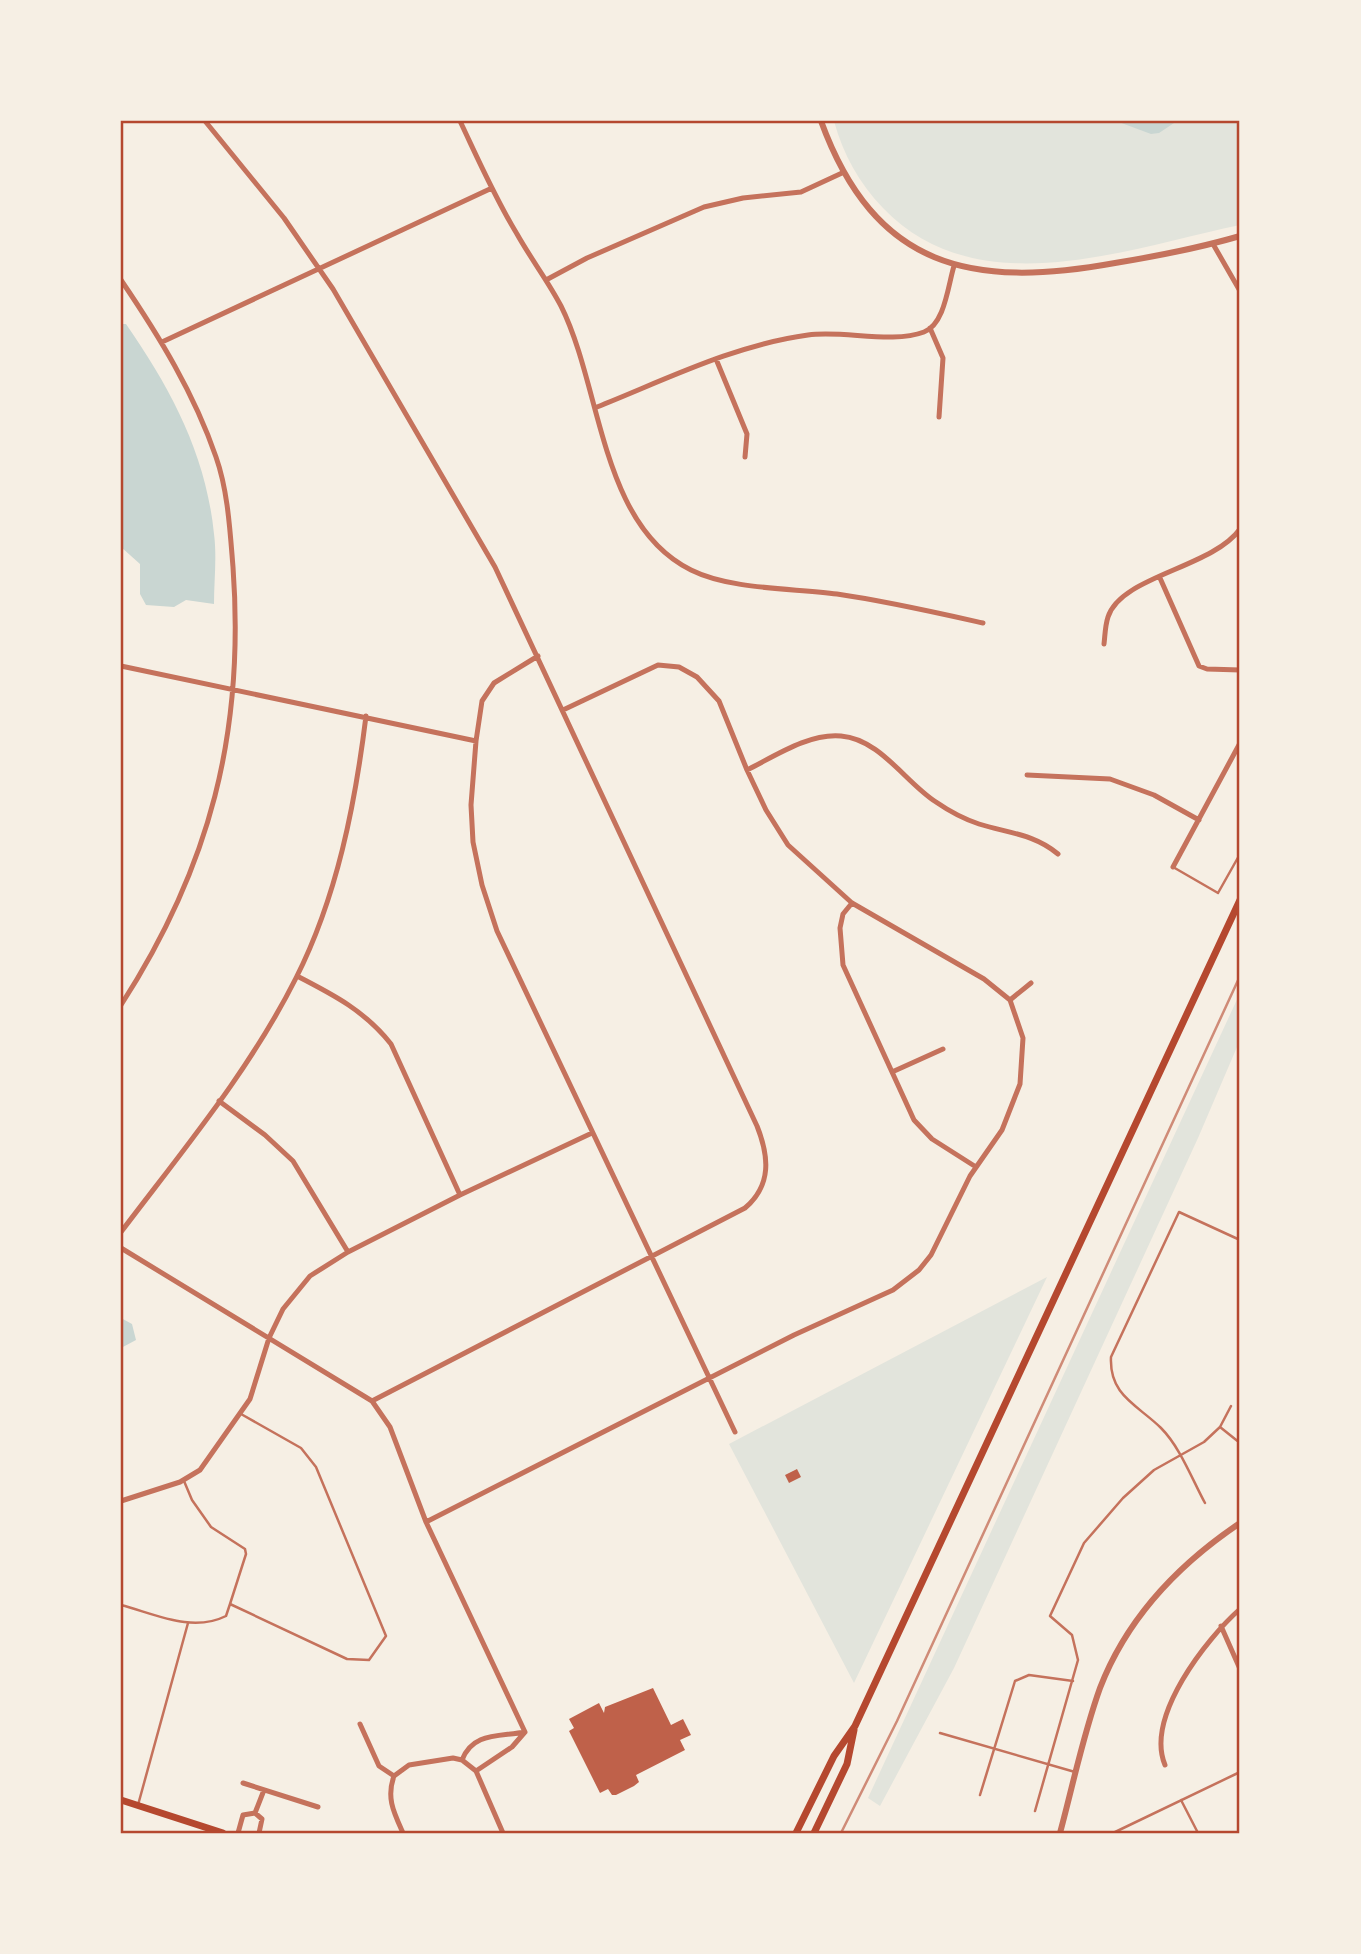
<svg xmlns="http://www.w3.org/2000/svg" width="1361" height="1954" viewBox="0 0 1361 1954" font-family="Signika,sans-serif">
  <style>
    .green { fill: #e2e4dc }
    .water { fill: #c9d6d2 }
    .building { fill: #bf614a }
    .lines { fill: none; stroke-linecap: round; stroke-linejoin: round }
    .service { stroke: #c5725c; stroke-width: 2.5 }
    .minor { stroke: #c5725c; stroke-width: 5 }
    .tertiary { stroke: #c5725c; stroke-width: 6 }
    .secondary { stroke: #b5482f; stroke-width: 7 }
    .rail { stroke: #cf8b77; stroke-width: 2.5 }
    .neatline { fill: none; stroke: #b5482f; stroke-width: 2.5 }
  </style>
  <rect width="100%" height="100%" fill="#f6efe4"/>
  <path class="green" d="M834,121H1240V225C1125,249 977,306 883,208C859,183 843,154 834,121Z
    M1240,993V1040L1198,1138L954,1668L880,1806L868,1798Z
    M1047,1277L854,1683L729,1444Z"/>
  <path class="water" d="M1116,121H1177L1159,133L1151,134Z
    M121,324H126C171,389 206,454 214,534C217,557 214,581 214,604L186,600L174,607L146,605L140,594V564L121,547Z
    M121,1318L132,1324L136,1340L121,1348Z"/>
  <path class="building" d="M797,1469L801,1477L789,1483L785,1475Z
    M653,1688L671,1725L683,1719L691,1735L680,1740L685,1750L636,1775L639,1782L634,1786L616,1795H612L608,1789L600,1793L569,1731L574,1728L569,1719L599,1703L604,1713L605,1707Z"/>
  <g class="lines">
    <path class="service" d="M1173,867L1218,893L1240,854
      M1239,1378L1240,1359
      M1220,1427L1240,1443
      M184,1481L192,1500L211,1527L245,1549L246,1554L230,1604L347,1659L369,1660L386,1636L316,1467L301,1448L241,1414
      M1205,1503C1192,1479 1180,1447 1161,1428C1138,1405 1109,1396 1111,1357L1179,1212L1240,1240
      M121,1605C155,1614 192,1633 226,1616L230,1604
      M940,1733L1075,1772
      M980,1795L1015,1681L1029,1675L1073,1681
      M1181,1800L1198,1833
      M138,1805L188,1623
      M1035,1811L1078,1660L1072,1635L1050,1616L1084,1543L1123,1498L1154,1470L1204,1442L1220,1427L1231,1406
      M1113,1833L1240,1772"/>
    <path class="minor" d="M205,121L284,218L333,289L495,567L757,1126C769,1156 772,1185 745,1208L372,1401
      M460,121C478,159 495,198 517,234C531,259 548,281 561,306C602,388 600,525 691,570C731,590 793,588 837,594C886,601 934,612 983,623
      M1213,244L1240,291
      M121,280C159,336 194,393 216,457C228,491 230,531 233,567C245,732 210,867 121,1005
      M546,280L587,258L704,207L743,198L801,192L842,173
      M930,328L943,358L939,417
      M162,342L492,188
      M716,359L747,434L745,457
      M597,407C665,380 734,345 808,335C843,330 892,344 924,332C945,324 948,285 954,266
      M1160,578L1199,666L1207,669L1240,670
      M1104,644C1105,636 1105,626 1108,617C1121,576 1212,568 1240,529
      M538,656L494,683L482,701L476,741L471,805L473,842L482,885L497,931L735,1432
      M121,666L476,741
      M747,770C775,756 809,733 841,736C880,739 906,783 936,802C949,811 964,819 979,824C1008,833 1034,834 1058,854
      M1027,775L1110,779L1154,795L1199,820
      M1173,867L1240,743
      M852,903L843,914L840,928L843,965L914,1120L932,1139L976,1167
      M297,976C334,995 365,1011 391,1044L460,1195
      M1010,1000L1031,983
      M892,1072L943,1049
      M219,1101L265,1135L293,1161L348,1252
      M121,1232C183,1150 250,1070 296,978C337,897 355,805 366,716
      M121,1248L372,1401L390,1427L426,1522L525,1732
      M121,1501L180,1482L200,1470L250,1399L269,1338L283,1309L310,1276L348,1252L460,1195L592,1133
      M426,1522L794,1335L893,1290L919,1270L931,1255L970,1176L1002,1130L1020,1084L1023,1038L1010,1000L984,979L852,903L788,845L766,810L747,770L719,701L697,677L679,667L658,665L563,710
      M1221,1626L1240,1669
      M360,1724L379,1766L394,1776
      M462,1760C473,1732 499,1737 525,1732L512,1747L476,1771
      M1165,1765C1145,1717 1206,1639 1240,1609
      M394,1776L409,1765L453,1758L462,1760L476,1771L503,1833
      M394,1776C386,1798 394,1813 403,1833
      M243,1783L318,1807
      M255,1813L264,1790
      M238,1833L243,1815L255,1813L262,1819L259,1833"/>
    <path class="tertiary" d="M821,121C875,269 972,289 1115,263C1158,256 1199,248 1240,236
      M1060,1833C1073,1785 1083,1735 1100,1688C1127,1618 1179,1564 1240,1523"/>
    <path class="secondary" d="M121,1800L223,1833
      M796,1833L834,1756L855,1726L1240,900
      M814,1833L847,1764L854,1730"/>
    <path class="rail" d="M841,1833L897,1721L1240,976"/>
  </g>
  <rect width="1361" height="1954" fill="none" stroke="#f6efe4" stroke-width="245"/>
  <rect x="122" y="122" width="1116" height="1710" class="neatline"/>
</svg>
